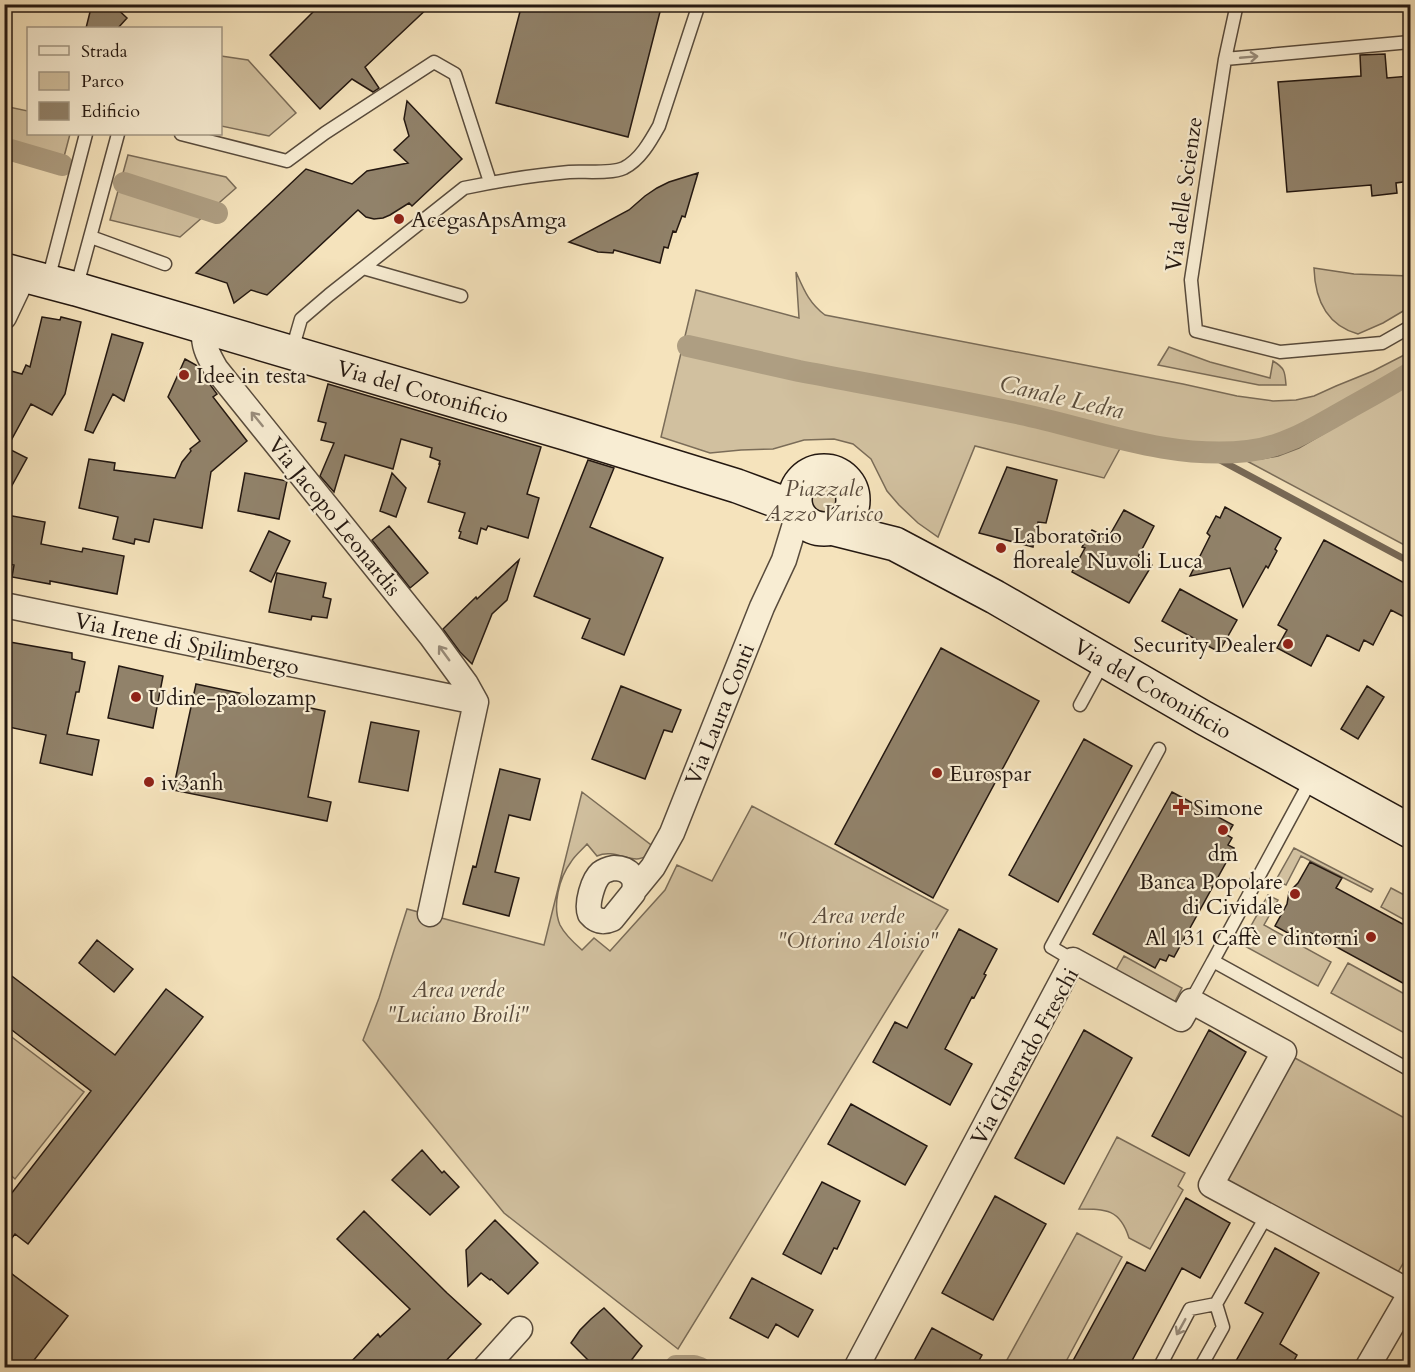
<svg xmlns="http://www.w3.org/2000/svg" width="1415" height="1372" viewBox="0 0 1415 1372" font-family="Cardo,serif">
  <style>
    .green { fill: #d1c09f; stroke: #7a6c58; stroke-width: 1.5 }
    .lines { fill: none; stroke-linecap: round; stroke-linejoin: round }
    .stream { stroke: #776855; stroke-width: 7 }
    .canal { stroke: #ae9e82; stroke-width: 22 }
    .building { fill: #91826a; stroke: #241811; stroke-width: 1.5 }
    .lane-casing { stroke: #584b3c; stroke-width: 15 }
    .street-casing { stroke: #584b3c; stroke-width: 27 }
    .secondary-casing { stroke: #241811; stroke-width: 36 }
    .lane { stroke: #f8edd3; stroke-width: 12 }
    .street { stroke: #f8edd3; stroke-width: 24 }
    .secondary { stroke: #f8edd3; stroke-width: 33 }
    .oneway { stroke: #998d7c }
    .poi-dot { fill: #8f2418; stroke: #f8edd3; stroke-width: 2 }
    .labels { text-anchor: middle; stroke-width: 4.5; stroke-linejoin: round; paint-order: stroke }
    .street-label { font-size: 22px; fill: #241811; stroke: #f8edd3 }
    .poi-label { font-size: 22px; fill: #241811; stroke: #f8edd3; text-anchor: start }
    .park-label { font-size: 22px; font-style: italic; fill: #584a3c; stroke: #f8edd3 }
    .water-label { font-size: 24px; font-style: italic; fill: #5b4e3e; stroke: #f8edd3 }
  </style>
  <rect width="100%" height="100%" fill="#f5e3bc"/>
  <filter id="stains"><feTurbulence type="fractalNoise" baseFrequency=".00333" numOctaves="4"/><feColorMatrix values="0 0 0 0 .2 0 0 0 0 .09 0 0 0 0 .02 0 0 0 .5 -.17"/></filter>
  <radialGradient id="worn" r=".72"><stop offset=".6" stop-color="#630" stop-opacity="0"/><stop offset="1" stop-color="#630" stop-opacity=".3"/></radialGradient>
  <path class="green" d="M221,56L248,60L296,113L269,136L221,126Z
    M4,106L28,111V134H70L60,172L5,159Z
    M128,155L226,177L236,188L180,237L110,220Z
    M1314,268L1354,274L1410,276V307L1383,323L1358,334C1326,325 1315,300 1314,268Z
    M796,272C804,290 809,303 825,315L1183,384L1237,396L1273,401L1296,400L1314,396L1336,386L1373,371L1410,352V366C1388,379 1366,392 1343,405C1320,419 1295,434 1269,441C1244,447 1217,447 1191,445C1170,443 1149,437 1129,432L1104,478L975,446L938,537L918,523L899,505L887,491L871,459L853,444L834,439L804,440L773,449L741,450L710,453L661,437L696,290L799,318Z
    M1169,347L1210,362L1270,378L1273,361C1285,368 1285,372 1286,385H1259L1158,365Z
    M1410,383V548L1245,460L1261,459L1278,456L1299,448Z
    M823,471C851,475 860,497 846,520L822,530L807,524L795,493C801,480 809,473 823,471Z
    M582,792L655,848C636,873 619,846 597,856L587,844C582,850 575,855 571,862C559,878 552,906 560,925C565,935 574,943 582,950L594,938L610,951L665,890L677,865L712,881L752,806L948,910L678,1349L504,1213L363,1040L379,998L407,909L544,945Z
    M1294,848L1373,889L1371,892L1301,856L1286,885L1276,880Z
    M1391,888L1410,898V923L1381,907Z
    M1268,895L1278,900L1264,925L1331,962L1318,986L1241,944Z
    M1124,956L1182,988L1171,1009L1112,977Z
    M1348,963L1410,997V1036L1331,993Z
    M5,1032L84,1092L15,1179L5,1170Z
    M1284,1052L1410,1121V1252L1392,1282L1211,1185Z
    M1117,1137L1185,1173L1178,1186L1183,1190L1150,1249L1129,1238C1120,1209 1106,1209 1079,1209Z
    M1077,1233L1122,1257L1063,1367H1003Z"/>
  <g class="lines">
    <path class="stream" d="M1207,453L1410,562"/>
    <path class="canal" d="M4,148L62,165
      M124,183L217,213
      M688,346C725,354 762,363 799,371C873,385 947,398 1021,414C1095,430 1171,460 1248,451C1286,447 1319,425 1351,407C1371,396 1391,385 1410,373
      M674,1368L676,1366H694L700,1368"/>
  </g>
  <path class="building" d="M92,4H112L127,18L118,28H86Z
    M321,4H432L365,67L379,88L373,92L352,79L320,109L270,55Z
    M522,4H662L628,137L496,103Z
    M1385,54L1387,78L1410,76V181L1396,183L1397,193L1372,196L1371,185L1287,192L1278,82L1361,76L1360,55Z
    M407,101L462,159L412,206L409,203L390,215L383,218L374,219L366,217L358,210L267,295L251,290L234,303L227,283L196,273L306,169L352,184L367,171L408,163L394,150L409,136L404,119Z
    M698,173L685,217L682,216L676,232L673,231L668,248L664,247L660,263L614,250L613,253L598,252L569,242L629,210L645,196L657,188L669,182Z
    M42,317L60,320L61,317L81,322L65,394L52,415L31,404L7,448L27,458L4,500V369L22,374L26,365L30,367Z
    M112,334L143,343L124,401L113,394L93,433L85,430Z
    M185,359L196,365L217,394L213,397L247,441L211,472L202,528L154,519L149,542L135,539L134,544L113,539L118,517L79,508L89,459L115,463L114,470L175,478L182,462L191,451L190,449L200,441L168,397Z
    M328,384L541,447L527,494L539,498L528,538L488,526L486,530L481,528L477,544L459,538L461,532L459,531L465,513L428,502L440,464H439L440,461L430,457L432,448L401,439L393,469L345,455L334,492L320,476L334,443L321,440L326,423L318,421Z
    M588,460L614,468L590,527L663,558L624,655L582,638L590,619L534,596Z
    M1007,467L1057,480L1046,523L1038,522L1033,547L979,533Z
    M245,473L287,481L279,519L238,511Z
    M392,473L406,488L396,517L380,511Z
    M1225,507L1281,538L1275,549L1277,551L1268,568L1266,566L1243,607L1230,568L1190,576L1210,536L1207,533L1216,516L1220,518Z
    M1124,510L1154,526L1138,557L1152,565L1129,603L1072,572L1085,548L1082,547L1092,530L1108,538Z
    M7,515L45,522L41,544L82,552L83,548L124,556L117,594L50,581V584L12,577L14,565L9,564V558L4,557V526Z
    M389,526L428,573L410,588L372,540Z
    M269,531L290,541L271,582L250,571Z
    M1324,540L1410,586V620L1391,610L1373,645L1364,640L1359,651L1327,635L1311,666L1277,648L1287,630L1278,625Z
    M519,560L507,600L492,614L472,664L460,652L443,629L476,597L477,599Z
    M277,573L326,583L323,597L331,599L327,618L312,616L311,620L269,612Z
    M1180,589L1237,620L1219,652L1162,621Z
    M4,641L72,653V659L85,662L79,692H76L67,734L99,740L92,775L40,763L46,735L4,726Z
    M941,648L1039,701L933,898L835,844Z
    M119,666L163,676L153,728L108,718Z
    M196,684L325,711L308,797L331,802L327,821L173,790Z
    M621,686L681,710L672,732L664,730L645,779L592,759Z
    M1367,686L1384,697L1358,739L1341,729Z
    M371,722L419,731L408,791L359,782Z
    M1084,739L1132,766L1058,902L1009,875Z
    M500,769L540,779L530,820L509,815L495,872L519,878L509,916L463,904L473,866L476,867Z
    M1172,792L1233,825L1227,835L1232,838L1228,845L1234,848L1174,957L1169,955L1166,961L1160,959L1155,968L1093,934Z
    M1310,862L1342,878L1336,888L1410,928V987L1311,933L1306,943L1275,926L1287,904L1289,892L1298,883Z
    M959,929L997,949L984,974L986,975L974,998L972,997L945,1049L972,1064L950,1105L873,1062L895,1022L907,1028Z
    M97,940L133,969L114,992L79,963Z
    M4,970L115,1055L166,989L203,1017L28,1244L15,1234L4,1248V1203L91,1091L4,1024Z
    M1084,1030L1132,1058L1064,1184L1015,1158Z
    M1209,1030L1246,1052L1189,1156L1152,1136Z
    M851,1104L927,1146L905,1185L828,1144Z
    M422,1150L442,1173L444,1171L459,1187L430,1215L392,1180Z
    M822,1182L860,1201L837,1249L834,1248L821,1274L783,1254Z
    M995,1196L1046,1224L993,1320L942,1293Z
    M1186,1198L1230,1223L1200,1278L1182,1268L1128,1368H1069L1127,1262L1145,1271Z
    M364,1211L447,1293L481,1324L439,1368H345L378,1334L380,1337L410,1309L337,1239Z
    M495,1220L538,1263L508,1294L491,1279L490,1280L481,1273L468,1286L466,1250Z
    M1275,1248L1319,1273L1280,1344L1297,1355L1290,1368H1232L1263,1313L1245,1303Z
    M4,1268L68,1316L28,1368H4Z
    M752,1278L813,1310L798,1337L776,1324L768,1338L730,1318Z
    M604,1308L642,1346L633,1358L625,1368H596L571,1343L580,1330L591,1319Z
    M932,1328L982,1355L975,1368H910Z"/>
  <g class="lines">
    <defs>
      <path id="lane" d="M1237,4L1225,59L1410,42
        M1225,59L1191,280L1196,331L1280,352L1382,343L1410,327
        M181,134L287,161L325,133L434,62L455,74L490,182
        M91,237L165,264
        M363,268L461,296
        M48,280L86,134
        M76,289L118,134
        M292,350L301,319L329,295L464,188C498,181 534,175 569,172C584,171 611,174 624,168C640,160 650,142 659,126L699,4
        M1080,705L1104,661
        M1312,778L1213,961L1410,1070
        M1073,960L1051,947L1159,749
        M1191,1001L1213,961
        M1159,1368L1190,1309L1216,1304L1267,1215
        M1200,1368L1223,1327L1216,1304"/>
      <path id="street" d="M4,317L24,275
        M203,327C204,346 206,352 216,369L431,636L466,684L476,702
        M4,605L476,702
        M614,868C629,868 639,879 633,893L612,919C603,923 596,921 590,914C586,904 593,880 601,873C605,870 609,869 614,868Z
        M635,889L653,867L672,833L762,607L784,560L798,514
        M430,914L476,702
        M485,1368L520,1329
        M856,1368L1073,960L1181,1019L1191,1001L1284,1052L1211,1185L1410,1292
        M1367,1368L1410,1294"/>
      <path id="secondary" d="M4,270L76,289L568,434L737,486L796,508
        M795 500a29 29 0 1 1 58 0a29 29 0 1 1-58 0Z
        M831,528L895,544L995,597L1204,718L1410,831"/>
    </defs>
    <use href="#lane" class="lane-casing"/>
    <use href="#street" class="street-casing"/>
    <use href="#secondary" class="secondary-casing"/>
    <use href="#lane" class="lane"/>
    <use href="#street" class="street"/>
    <use href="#secondary" class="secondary"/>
  </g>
  <defs><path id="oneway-shaft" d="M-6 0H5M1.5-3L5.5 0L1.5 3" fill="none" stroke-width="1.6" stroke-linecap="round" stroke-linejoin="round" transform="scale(1.5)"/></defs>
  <g class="oneway">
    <use href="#oneway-shaft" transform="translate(1249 57) rotate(-5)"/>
    <use href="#oneway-shaft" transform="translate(257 419) rotate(-129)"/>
    <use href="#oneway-shaft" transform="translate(444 653) rotate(-126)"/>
    <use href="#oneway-shaft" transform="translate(1181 1327) rotate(119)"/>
  </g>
  <g class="poi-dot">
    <circle cx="399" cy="219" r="6"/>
    <circle cx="184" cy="375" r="6"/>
    <circle cx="1001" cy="548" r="6"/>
    <circle cx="1288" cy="644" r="6"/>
    <circle cx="136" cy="697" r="6"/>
    <circle cx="937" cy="773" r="6"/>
    <circle cx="149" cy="782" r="6"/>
    <path d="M1178 798h6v6h6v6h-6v6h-6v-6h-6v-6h6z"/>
    <circle cx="1223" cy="830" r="6"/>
    <circle cx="1295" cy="894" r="6"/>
    <circle cx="1371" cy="937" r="6"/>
  </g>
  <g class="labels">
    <g class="street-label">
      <text transform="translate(1183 194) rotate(-82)" y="8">Via delle Scienze</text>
      <text transform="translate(423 391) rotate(16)" y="8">Via del Cotonificio</text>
      <text transform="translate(335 516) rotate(51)" y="8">Via Jacopo Leonardis</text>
      <text transform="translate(187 643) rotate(12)" y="8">Via Irene di Spilimbergo</text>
      <text transform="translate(1153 688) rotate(30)" y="8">Via del Cotonificio</text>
      <text transform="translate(719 714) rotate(-68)" y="8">Via Laura Conti</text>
      <text transform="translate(1024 1056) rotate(-61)" y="8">Via Gherardo Freschi</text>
    </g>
    <g class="poi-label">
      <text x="411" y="227">AcegasApsAmga</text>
      <text x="196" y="383">Idee in testa</text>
      <text x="1013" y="543">Laboratorio<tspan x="1013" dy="25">floreale Nuvoli Luca</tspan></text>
      <text x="1276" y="652" text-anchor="end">Security Dealer</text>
      <text x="148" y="705">Udine-paolozamp</text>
      <text x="949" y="781">Eurospar</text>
      <text x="161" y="790">iv3anh</text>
      <text x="1193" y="815">Simone</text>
      <text x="1223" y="861" text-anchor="middle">dm</text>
      <text x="1283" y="889" text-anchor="end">Banca Popolare<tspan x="1283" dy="25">di Cividale</tspan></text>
      <text x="1359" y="945" text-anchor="end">Al 131 Caffè e dintorni</text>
    </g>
    <g class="park-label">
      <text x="824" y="496">Piazzale<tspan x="824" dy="25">Azzo Varisco</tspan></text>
      <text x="858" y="923">Area verde<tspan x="858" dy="25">"Ottorino Aloisio"</tspan></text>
      <text x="458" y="997">Area verde<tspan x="458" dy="25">"Luciano Broili"</tspan></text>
    </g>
    <g class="water-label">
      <text transform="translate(1062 397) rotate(13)" y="8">Canale Ledra</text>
    </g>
  </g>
  <rect width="1415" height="1372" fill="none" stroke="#f5e3bc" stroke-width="24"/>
  <rect x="6" y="6" width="1403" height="1360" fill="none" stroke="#241811" stroke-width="3"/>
  <rect x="12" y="12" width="1391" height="1348" fill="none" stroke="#241811" stroke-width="1.5"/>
  <rect x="27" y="27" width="195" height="108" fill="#f8edd3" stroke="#a39885" stroke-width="1.5"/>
  <rect x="39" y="46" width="30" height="9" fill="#f8edd3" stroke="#a39885" stroke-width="1.5"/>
  <text x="81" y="57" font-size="18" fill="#241811">Strada</text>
  <rect x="39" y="72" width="30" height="18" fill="#d1c09f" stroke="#a39885" stroke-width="1.5"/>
  <text x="81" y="87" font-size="18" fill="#241811">Parco</text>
  <rect x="39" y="102" width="30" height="18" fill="#91826a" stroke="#a39885" stroke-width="1.5"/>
  <text x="81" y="117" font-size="18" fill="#241811">Edificio</text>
  <rect width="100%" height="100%" filter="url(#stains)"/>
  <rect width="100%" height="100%" fill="url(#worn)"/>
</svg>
